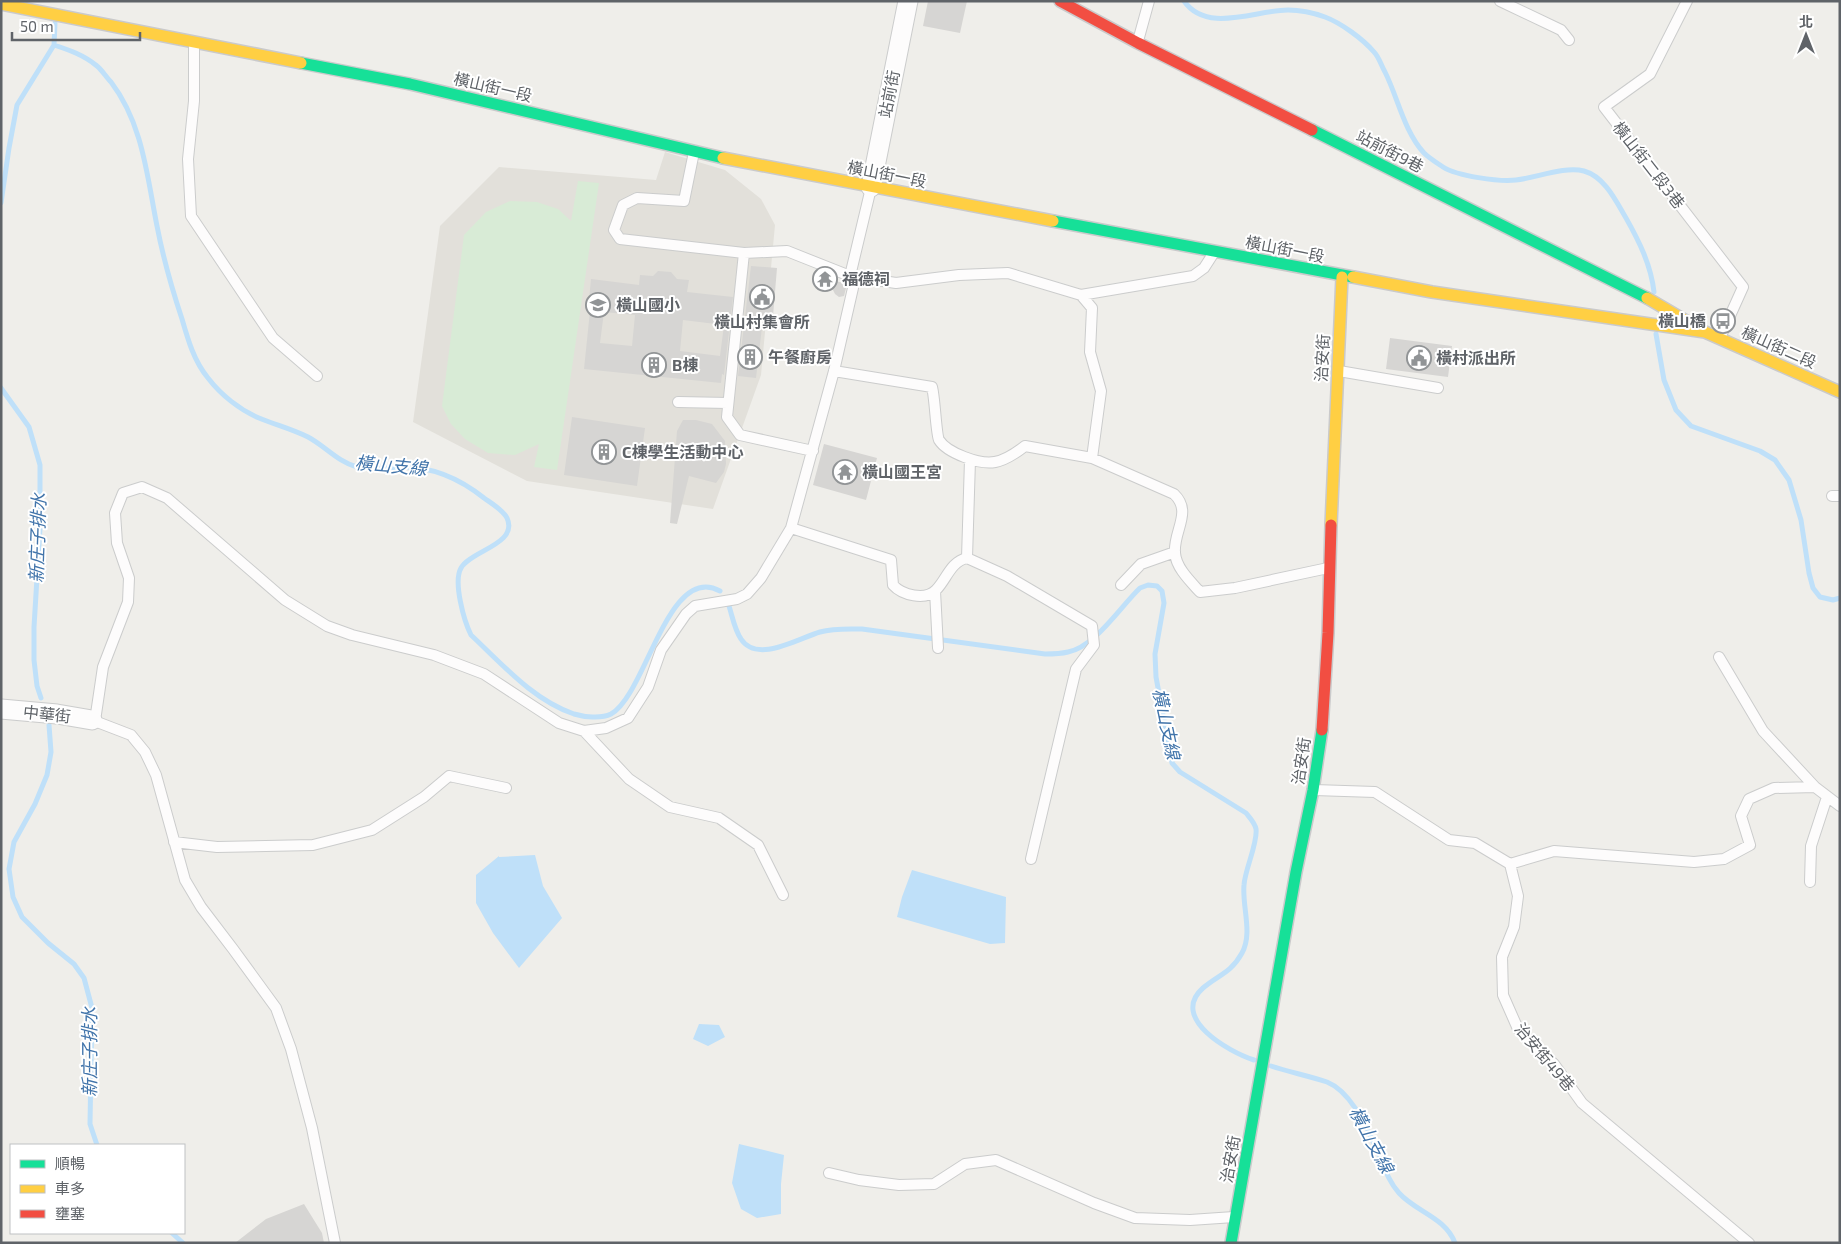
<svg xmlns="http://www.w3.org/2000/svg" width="1841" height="1244" viewBox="0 0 1841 1244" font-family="'Exo 2','Noto Sans TC',sans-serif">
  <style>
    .education { fill: #e2e0da }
    .green { fill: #d8ebd6 }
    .water { fill: #bfe0f9 }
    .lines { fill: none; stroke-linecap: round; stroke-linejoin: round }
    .stream { stroke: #bfe0f9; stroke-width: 5 }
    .building { fill: #d6d5d3; fill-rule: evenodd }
    .lane-casing { stroke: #cbcccc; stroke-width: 12 }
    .street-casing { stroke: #cbcccc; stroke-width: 21 }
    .fast-casing { stroke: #cacacb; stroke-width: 14 }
    .slow-casing { stroke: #cacacb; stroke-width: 14 }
    .jam-casing { stroke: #cacacb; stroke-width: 14 }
    .lane { stroke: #fdfcfc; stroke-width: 10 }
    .street { stroke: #fdfcfc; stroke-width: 19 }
    .fast { stroke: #16e098; stroke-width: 11 }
    .slow { stroke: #ffcf43; stroke-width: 11 }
    .jam { stroke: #f24e42; stroke-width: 11 }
    .labels { text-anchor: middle; stroke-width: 4; stroke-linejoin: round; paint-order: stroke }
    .street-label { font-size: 16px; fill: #5f6368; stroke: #fff }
    .poi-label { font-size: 16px; font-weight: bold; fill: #5f6368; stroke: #fff; text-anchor: start }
    .water-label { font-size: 18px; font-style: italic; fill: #4174aa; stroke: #fff }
  </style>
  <rect width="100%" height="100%" fill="#efeeea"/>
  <path class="education" d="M665,152L725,170L761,199L775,225L761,375L713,509L527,481L413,422L440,226L499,167L656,180Z"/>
  <path class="green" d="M578,181L599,183L557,470L534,467L539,444L515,455L488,453L465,439L451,424L442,406L464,235L486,212L510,201L537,202L558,209L571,221Z"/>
  <path class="water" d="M535,855L543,886L562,918L519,968L493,933L476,903V875L499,856V857Z
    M912,870L1006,897L1005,943L990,944L897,917L902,897Z
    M699,1024L719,1025L725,1037L708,1046L693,1039Z
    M739,1144L784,1155L781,1184V1214L757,1218L741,1209L732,1183Z"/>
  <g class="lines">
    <path class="stream" d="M1184,1C1207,34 1256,10 1288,10C1299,10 1314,13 1325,17C1341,23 1363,39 1374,52C1379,57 1381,65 1385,72C1398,98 1404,131 1424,153C1429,158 1437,163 1443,167C1457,176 1499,182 1516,180C1536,178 1564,166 1584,171C1605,177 1616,201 1626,218C1639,241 1651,265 1654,292
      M54,45C69,50 84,55 97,66C102,70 106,77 111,82C143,124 147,176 157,226C163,257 172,289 182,319C188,340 194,361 208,378C221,395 240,410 259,418C276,425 292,429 308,437C325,446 338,462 357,467C370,470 387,468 400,467C432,466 459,478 484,498C491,503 503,510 507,518C519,544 470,551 461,568C453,582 464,621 471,635C502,664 533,700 574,714C584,717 601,719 611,714C646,695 668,562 720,591
      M1,203L9,148L17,105L54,45L55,23
      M1656,334L1664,380L1676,410L1691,426L1760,451L1775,460L1789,480L1801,520L1809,573L1813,588L1820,597L1833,600L1840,598
      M1,388L29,427L40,465V528L34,627V660L37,686L41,698
      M728,603C732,614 734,629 741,639C757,664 799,638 820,632C834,628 848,629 862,629L1045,654C1052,654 1060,654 1068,652C1095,647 1120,607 1140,588L1148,585L1157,586L1162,591L1164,603L1155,654L1156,677L1172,763L1180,772L1246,813C1250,818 1255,823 1256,829C1258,843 1245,869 1244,885C1242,907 1253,933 1242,953C1231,973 1218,975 1203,988C1169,1018 1229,1052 1254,1060
      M49,725L51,752L47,775L35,804L14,842L9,869L13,897L22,917L48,943L74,964L84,978L92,1008L90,1124L97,1145
      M1271,1066C1289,1072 1309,1076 1327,1082C1352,1092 1367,1129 1378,1152C1384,1166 1388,1181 1399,1193C1416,1212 1445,1217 1455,1243
      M172,1233L183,1243"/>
  </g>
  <path class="building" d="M928,1H967L960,33L923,26Z
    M751,266L777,268L772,328L762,327L756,378L738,376Z
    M658,271L671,272L677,279L689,280L687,292L733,297L724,375L722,374L721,383L584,369L590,311H588L591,279L639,285L640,275L653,276ZM604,312L635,315L632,346L600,343ZM683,320L724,325L720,356L680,351Z
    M828,280L845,283L846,288L844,296L839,297L835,294Z
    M1390,338L1452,346L1448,377L1386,369Z
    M572,417L645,428L637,486L564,475Z
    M683,420H696L712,424L725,441L726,464L724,472L716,483L689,476L677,524L670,523L677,431Z
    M824,444L877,458L866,500L813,485Z
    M304,1204L322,1233L324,1243H235L266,1219Z"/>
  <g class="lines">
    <defs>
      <path id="lane" d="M1500,1L1561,30L1569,40
        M1687,1L1650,74L1604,107L1743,287L1720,338
        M1138,41L1149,1
        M194,43V101L188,159L191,216L273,338L317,376
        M694,152L684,201L637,198L623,205L614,230L620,239L744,253L787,251L850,276L896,283L959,275L1008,273L1081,295L1092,308L1090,352L1101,391L1092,458
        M744,253L727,417L740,435L813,451
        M1081,295L1193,276L1204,268L1213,254
        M834,371L932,387C935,398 936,434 939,440C947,453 980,465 995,462C1006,460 1016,453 1025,446L1092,458L1174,494C1193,512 1173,531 1175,553C1176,568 1191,582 1200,592L1235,588L1328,568
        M1339,371L1438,388
        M678,402L728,403
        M1832,496H1840
        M791,528L891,560L893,585C902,595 925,601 936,590C947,579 950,562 967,558L970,460
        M967,558L1007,576L1092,626L1094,645L1076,669L1031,859
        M1121,585L1141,564L1175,552
        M935,591L938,648
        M1719,657L1763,731L1815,787L1840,806
        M584,731L629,779L670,807L719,818L758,845L783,895
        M1314,790L1375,792L1449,840L1475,843L1510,864L1518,896L1514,927L1502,957L1503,995L1518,1029L1554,1064L1582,1103L1749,1243
        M174,842L217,847L313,845L372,830L424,797L449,776L506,788
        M1510,864L1554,851L1694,862L1724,859L1750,845L1741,816L1749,799L1774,788L1815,787
        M1810,882L1811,846L1827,797
        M829,1173L859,1180L899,1185L934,1184L965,1164L996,1160L1094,1203L1135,1218L1190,1220L1234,1217
        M335,1243L312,1128L291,1049L276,1008L233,949L201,907L185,880L156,775L145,752L131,735L92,720L96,714L103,667L128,602L129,578L117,543L115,513L123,493L142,487L167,498L285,600L327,626L352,635L434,655L484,674L559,723L584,731L606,728L628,718L648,687L661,650L686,614L695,606L737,599L747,594L761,578L791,528L834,371L853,288L850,276L871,188"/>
      <path id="street" d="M871,187L908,1
        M1,709L57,714L92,720"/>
      <path id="fast" d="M301,63L410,84L723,158
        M1312,130L1647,298
        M1053,221L1353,277
        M1231,1243L1296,872L1313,790L1322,730"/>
      <path id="slow" d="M1,4L301,63
        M723,158L1053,221
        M1353,277L1432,292L1705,332
        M1647,298L1705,332L1840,392
        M1331,525L1342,277"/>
      <path id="jam" d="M1060,1L1138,43L1312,130
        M1322,730L1328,633L1331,525"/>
    </defs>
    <use href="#lane" class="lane-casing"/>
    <use href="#street" class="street-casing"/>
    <use href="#fast" class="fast-casing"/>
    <use href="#slow" class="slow-casing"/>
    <use href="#jam" class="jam-casing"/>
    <use href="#lane" class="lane"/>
    <use href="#street" class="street"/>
    <use href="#fast" class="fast"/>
    <use href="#slow" class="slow"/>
    <use href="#jam" class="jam"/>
  </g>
  <defs>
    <symbol id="temple-ring" viewBox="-11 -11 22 22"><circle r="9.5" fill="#fff" stroke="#919496" stroke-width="1.5"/><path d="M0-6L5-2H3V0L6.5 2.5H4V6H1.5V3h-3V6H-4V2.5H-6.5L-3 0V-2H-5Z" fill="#919496"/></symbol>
    <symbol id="civic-ring" viewBox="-11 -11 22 22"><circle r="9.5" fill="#fff" stroke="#919496" stroke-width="1.5"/><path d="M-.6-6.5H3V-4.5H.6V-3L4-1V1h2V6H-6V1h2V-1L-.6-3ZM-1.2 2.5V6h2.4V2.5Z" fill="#919496"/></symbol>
    <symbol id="school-ring" viewBox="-11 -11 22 22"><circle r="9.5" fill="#fff" stroke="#919496" stroke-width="1.5"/><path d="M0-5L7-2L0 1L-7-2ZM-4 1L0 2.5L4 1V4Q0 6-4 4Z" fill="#919496"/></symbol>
    <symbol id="bus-ring" viewBox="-11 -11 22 22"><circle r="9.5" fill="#fff" stroke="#919496" stroke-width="1.5"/><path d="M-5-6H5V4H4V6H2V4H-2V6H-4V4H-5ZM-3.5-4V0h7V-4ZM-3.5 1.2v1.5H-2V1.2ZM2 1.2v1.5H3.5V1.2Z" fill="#919496"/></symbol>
    <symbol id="building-ring" viewBox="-11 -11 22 22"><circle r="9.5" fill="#fff" stroke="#919496" stroke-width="1.5"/><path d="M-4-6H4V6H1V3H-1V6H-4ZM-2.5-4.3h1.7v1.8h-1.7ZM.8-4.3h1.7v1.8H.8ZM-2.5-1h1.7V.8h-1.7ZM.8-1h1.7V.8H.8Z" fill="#919496"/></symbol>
  </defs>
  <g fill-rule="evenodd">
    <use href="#temple-ring" x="811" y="265" width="28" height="28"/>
    <use href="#civic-ring" x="748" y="283" width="28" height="28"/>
    <use href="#school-ring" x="584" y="291" width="28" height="28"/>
    <use href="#bus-ring" x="1709" y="307" width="28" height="28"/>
    <use href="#building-ring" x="736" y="343" width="28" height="28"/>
    <use href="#civic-ring" x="1405" y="344" width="28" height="28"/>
    <use href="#building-ring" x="640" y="351" width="28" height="28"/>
    <use href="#building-ring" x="590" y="438" width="28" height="28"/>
    <use href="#temple-ring" x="831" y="458" width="28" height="28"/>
  </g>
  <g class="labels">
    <g class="street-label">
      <text transform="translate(493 87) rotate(13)" y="6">橫山街一段</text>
      <text transform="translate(889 94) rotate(-79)" y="6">站前街</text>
      <text transform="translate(1390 151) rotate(27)" y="6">站前街9巷</text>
      <text transform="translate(1649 165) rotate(52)" y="6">橫山街二段3巷</text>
      <text transform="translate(887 174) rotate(11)" y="6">橫山街一段</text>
      <text transform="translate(1285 249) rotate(11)" y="6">橫山街一段</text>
      <text transform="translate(1779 347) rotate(24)" y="6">橫山街二段</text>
      <text transform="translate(1322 358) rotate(-87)" y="6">治安街</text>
      <text transform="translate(47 714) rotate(6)" y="6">中華街</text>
      <text transform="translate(1301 761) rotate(-82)" y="6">治安街</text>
      <text transform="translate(1545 1057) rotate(50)" y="6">治安街49巷</text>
      <text transform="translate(1230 1159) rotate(-80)" y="6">治安街</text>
    </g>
    <g class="poi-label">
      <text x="842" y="285">福德祠</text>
      <text x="616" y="311">橫山國小</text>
      <text x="1706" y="327" text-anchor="end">橫山橋</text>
      <text x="762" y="328" text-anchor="middle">橫山村集會所</text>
      <text x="768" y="363">午餐廚房</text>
      <text x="1436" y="364">橫村派出所</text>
      <text x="672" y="371">B棟</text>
      <text x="622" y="458">C棟學生活動中心</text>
      <text x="862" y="478">橫山國王宮</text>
    </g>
    <g class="water-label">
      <text transform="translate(391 466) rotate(5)" y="6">橫山支線</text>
      <text transform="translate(38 538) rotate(-88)" y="6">新庄子排水</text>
      <text transform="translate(1166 724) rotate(78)" y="6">橫山支線</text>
      <text transform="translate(90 1052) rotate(-90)" y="6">新庄子排水</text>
      <text transform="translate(1371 1140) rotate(62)" y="6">橫山支線</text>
    </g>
  </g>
  <rect width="1841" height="1244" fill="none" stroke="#5f6368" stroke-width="5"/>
  <rect x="10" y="1144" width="175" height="90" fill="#ffffff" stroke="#bfc1c3"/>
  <rect x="20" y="1160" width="25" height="8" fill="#16e098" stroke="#bfc1c3"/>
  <text x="55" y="1169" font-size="15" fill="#5f6368">順暢</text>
  <rect x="20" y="1185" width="25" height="8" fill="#ffcf43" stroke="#bfc1c3"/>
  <text x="55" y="1194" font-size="15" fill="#5f6368">車多</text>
  <rect x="20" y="1210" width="25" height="8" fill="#f24e42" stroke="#bfc1c3"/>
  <text x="55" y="1219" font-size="15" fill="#5f6368">壅塞</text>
  <g transform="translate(1806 35)" stroke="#ffffff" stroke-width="4" paint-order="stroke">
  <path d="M0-4L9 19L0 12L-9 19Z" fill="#5f6368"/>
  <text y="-8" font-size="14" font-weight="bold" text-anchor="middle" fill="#5f6368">北</text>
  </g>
  <path d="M12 32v8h128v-8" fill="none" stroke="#5f6368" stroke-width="2.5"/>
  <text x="20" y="32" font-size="15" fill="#5f6368" stroke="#ffffff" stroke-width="4" paint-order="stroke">50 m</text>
</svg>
